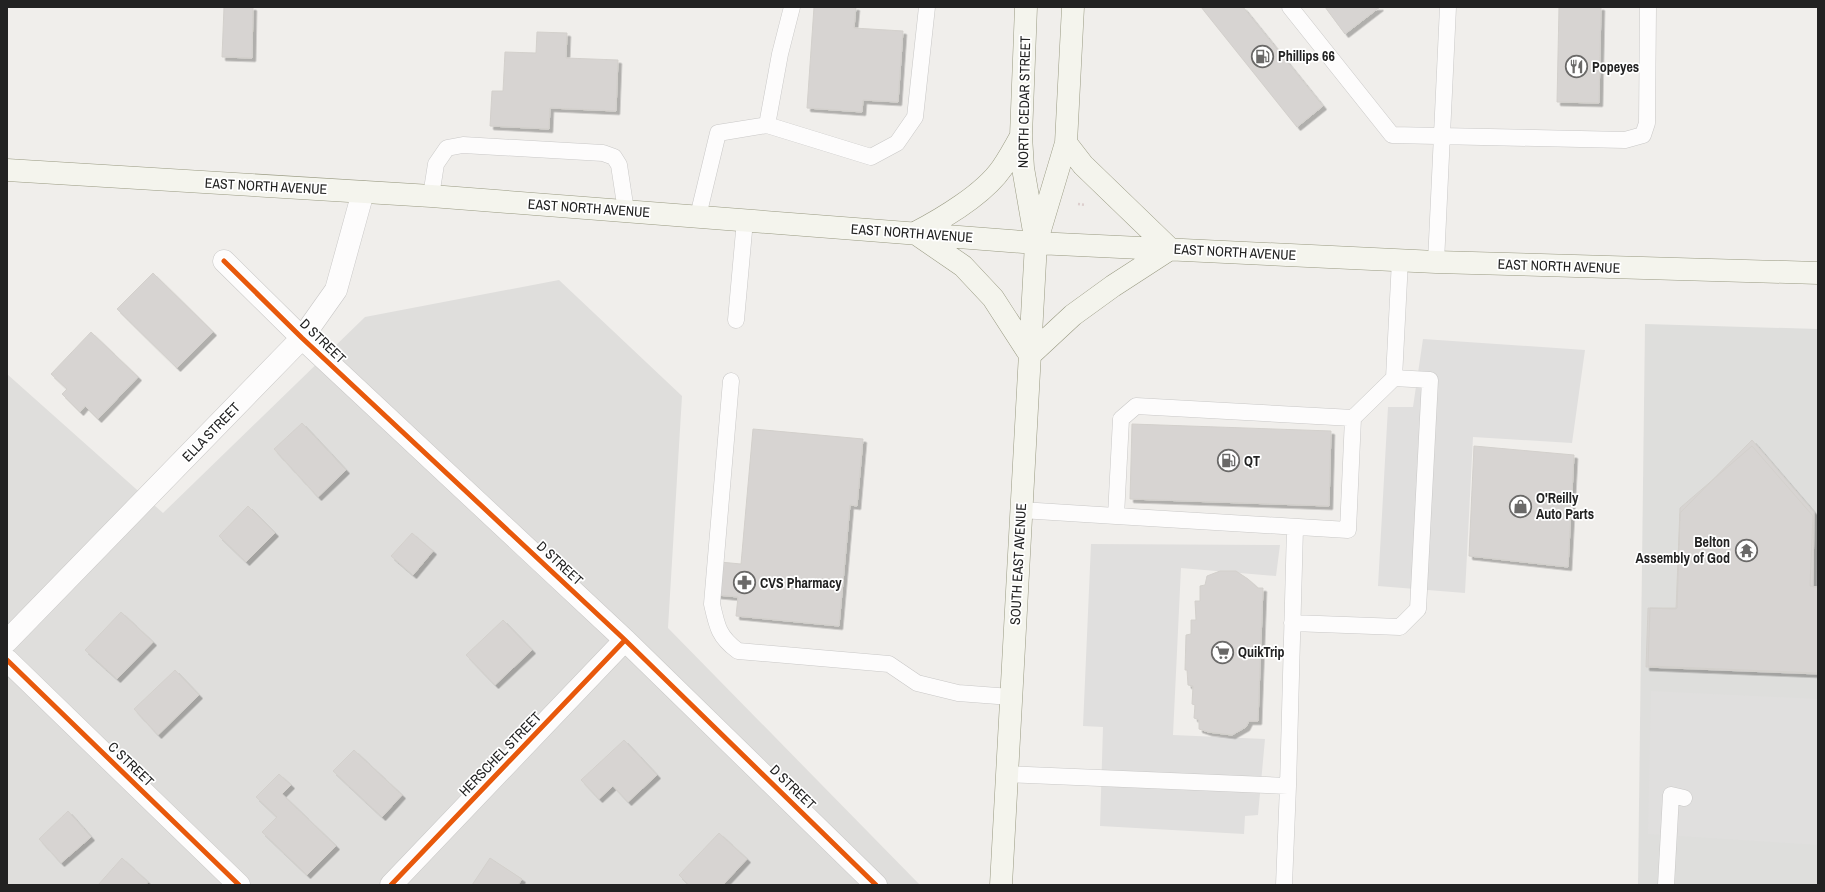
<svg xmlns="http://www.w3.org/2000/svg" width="1825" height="892" viewBox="0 0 1825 892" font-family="'Archivo Narrow',sans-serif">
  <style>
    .residential { fill: #dfdedc }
    .religious { fill: #dededc }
    .parking { fill: #e0dfde }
    .building { fill: #d7d4d2; stroke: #d3d0cc; filter: url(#shadow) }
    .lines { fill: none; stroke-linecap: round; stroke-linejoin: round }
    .lane-casing { stroke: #c9c8c7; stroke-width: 17 }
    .street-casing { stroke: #c9c8c7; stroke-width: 23 }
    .secondary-casing { stroke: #999a82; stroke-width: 23 }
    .path { stroke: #dccecd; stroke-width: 2.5; stroke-dasharray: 2 2; stroke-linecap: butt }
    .lane { stroke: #fdfcfc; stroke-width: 16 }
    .street { stroke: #fdfcfc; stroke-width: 22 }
    .secondary { stroke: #f4f4ed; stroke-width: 22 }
    .cycleway-casing { stroke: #fff; stroke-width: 8 }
    .cycleway { stroke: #e8590c; stroke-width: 5 }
    .labels { text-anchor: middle; stroke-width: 3.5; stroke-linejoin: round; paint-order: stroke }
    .poi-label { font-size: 14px; font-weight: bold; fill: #222; stroke: #fff; text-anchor: start }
    .street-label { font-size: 14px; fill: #222; stroke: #fff }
  </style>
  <defs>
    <filter id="shadow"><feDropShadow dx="3.5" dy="3.5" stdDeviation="0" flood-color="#0004"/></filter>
  </defs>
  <rect width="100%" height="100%" fill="#f0eeeb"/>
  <path class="residential" d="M559,280L682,396L668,628L920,885H7V374L163,513L365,317Z"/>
  <path class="religious" d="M1645,324L1818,329V885H1638Z"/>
  <path class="parking" d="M1423,339L1585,350L1572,443L1473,437L1465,593L1378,586L1388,407H1413Z
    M1818,498V583H1816Z
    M1091,544L1280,545L1276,576L1181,568L1173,735L1265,739L1258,815L1245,816L1244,834L1100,826L1103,727L1083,726Z
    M1651,691L1818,699V845L1648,834Z"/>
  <path class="building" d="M224,7H253L252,58L222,57Z
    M814,7H856L854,28L903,31L898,102L863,100L862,112L807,108Z
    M1201,7H1243L1323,106L1297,127Z
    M1325,7H1380L1345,34Z
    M1559,7H1601L1599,103L1557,102Z
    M537,32L567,33L566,58L618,60L616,111L550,108L549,129L490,126L492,91H503L505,52L536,53Z
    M153,273L213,332L177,368L117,309Z
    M91,332L138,377L98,419L85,406L80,412L62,394L67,389L51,374Z
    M302,423L346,470L318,497L274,449Z
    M1132,424L1331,431L1329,506L1130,499Z
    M753,429L863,439L857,506L850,505L839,626L736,616L738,597L717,595L720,562L741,564Z
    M1752,440L1814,512L1813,587H1818V673L1648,666L1650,608H1677L1680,513Z
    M1474,446L1574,455L1568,567L1469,556Z
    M1752,446L1813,516L1810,586L1818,587V674L1646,667L1648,608L1676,609L1680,508Z
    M248,506L275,533L246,562L219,536Z
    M412,533L433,551L413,575L391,556Z
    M1220,571H1236L1248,579L1258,588H1263L1258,721H1249L1246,727L1232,735L1208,732L1199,729V720L1194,718L1195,705L1192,704L1193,686L1188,685L1187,670H1185L1186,635L1191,634V620H1196L1195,601H1200V586L1205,585L1207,576Z
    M121,612L153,642L117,679L85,650Z
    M503,620L532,650L495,685L466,655Z
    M175,670L199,695L158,735L134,709Z
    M624,740L657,775L628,802L613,786L599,799L581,780Z
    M354,750L402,795L382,817L333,771Z
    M279,774L291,785L282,794L336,846L307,875L262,832L277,817L256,797Z
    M68,811L91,837L61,863L39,839Z
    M719,833L747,859L723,885H689L679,875Z
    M122,858L148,882L146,885H98Z
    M490,858L522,879L518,885H472Z"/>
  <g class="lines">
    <defs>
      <path id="lane" d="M1290,7L1392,135L1625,140L1643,135L1647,123L1648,7
        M767,125L780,54L792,7
        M431,196L436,164L447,148L463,145L603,153L614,157L619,165L626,211
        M698,216L718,133L767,125L871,157L897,143L915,117L927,7
        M1436,262L1448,7
        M736,320L745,220
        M731,381L712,604C717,627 719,637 738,651L889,664L917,683L958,693L1011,697
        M1021,510L1116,516L1121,419L1136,406L1353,418L1394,378
        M1116,516L1348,530L1353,418
        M1292,623L1400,627L1418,609L1430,380L1394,378L1400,260
        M1007,774L1288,786L1284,885
        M1288,786L1295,528
        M1666,885L1671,795L1684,798"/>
      <path id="street" d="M224,261L302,338L625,640L876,885
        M7,641L302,338L336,290L363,192
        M7,660L239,885
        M391,885L625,640"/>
      <path id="secondary" d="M1021,136C1015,147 1009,158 1002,168C984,194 942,219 915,233L963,266L993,298L1030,355L1073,315L1113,286L1170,249L1083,165L1066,143
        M7,170L431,196L1036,243L1436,262L1818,273
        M1037,240L1066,143L1073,7
        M1001,885L1036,243L1023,168L1021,136L1026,7"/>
    </defs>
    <use href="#lane" class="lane-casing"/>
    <use href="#street" class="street-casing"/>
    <use href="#secondary" class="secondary-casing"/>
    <path class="path" d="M1078,204L1086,205"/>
    <use href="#lane" class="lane"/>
    <use href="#street" class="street"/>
    <use href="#secondary" class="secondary"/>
    <defs>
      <path id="cycleway" d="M224,261L302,338L625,640L876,885
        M7,660L239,885
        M391,885L625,640"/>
    </defs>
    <use href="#cycleway" class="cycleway-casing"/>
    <use href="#cycleway" class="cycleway"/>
  </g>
  <defs>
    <symbol id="fuel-ring" viewBox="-11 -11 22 22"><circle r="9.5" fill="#fff" stroke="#6a6968" stroke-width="1.5"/><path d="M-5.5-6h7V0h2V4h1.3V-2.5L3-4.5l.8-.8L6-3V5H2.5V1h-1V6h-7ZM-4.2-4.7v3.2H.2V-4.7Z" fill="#6a6968"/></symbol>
    <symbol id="restaurant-ring" viewBox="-11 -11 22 22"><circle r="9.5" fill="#fff" stroke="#6a6968" stroke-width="1.5"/><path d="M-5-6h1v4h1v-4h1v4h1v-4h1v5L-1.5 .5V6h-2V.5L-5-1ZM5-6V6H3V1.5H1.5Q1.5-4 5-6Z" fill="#6a6968"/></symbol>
    <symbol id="shop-ring" viewBox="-11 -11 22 22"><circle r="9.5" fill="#fff" stroke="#6a6968" stroke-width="1.5"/><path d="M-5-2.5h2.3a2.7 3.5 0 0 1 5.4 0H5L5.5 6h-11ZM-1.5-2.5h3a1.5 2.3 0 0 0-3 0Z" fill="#6a6968"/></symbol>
    <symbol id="temple-ring" viewBox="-11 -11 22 22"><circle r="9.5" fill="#fff" stroke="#6a6968" stroke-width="1.5"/><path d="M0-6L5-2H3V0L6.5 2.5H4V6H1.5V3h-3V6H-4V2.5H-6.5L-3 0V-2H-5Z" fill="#6a6968"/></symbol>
    <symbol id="pharmacy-ring" viewBox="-11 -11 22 22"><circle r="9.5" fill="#fff" stroke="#6a6968" stroke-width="1.5"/><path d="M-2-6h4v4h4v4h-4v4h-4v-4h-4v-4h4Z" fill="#6a6968"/></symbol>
    <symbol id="supermarket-ring" viewBox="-11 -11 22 22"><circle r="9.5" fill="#fff" stroke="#6a6968" stroke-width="1.5"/><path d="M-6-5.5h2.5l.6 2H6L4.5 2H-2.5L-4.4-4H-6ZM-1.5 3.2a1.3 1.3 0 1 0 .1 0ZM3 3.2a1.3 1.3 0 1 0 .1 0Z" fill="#6a6968"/></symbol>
  </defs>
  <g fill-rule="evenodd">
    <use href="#fuel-ring" x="1250" y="44" width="25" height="25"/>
    <use href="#restaurant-ring" x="1564" y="54" width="25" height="25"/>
    <use href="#fuel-ring" x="1216" y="448" width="25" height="25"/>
    <use href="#shop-ring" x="1508" y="494" width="25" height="25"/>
    <use href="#temple-ring" x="1734" y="538" width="25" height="25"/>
    <use href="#pharmacy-ring" x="732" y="570" width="25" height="25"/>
    <use href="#supermarket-ring" x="1210" y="640" width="25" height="25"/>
  </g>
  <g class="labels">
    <g class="poi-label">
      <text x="1278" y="61">Phillips 66</text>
      <text x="1592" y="72">Popeyes</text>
      <text x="1244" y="466">QT</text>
      <text x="1536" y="503">O'Reilly<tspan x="1536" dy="16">Auto Parts</tspan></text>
      <text x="1730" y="547" text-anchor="end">Belton<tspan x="1730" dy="16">Assembly of God</tspan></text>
      <text x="760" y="588">CVS Pharmacy</text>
      <text x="1238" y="657">QuikTrip</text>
    </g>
    <g class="street-label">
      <text transform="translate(1024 102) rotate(-89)" y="5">NORTH CEDAR STREET</text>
      <text transform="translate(266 186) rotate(3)" y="5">EAST NORTH AVENUE</text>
      <text transform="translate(589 208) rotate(4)" y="5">EAST NORTH AVENUE</text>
      <text transform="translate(912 233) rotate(4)" y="5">EAST NORTH AVENUE</text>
      <text transform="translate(1235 252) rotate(3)" y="5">EAST NORTH AVENUE</text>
      <text transform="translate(1559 266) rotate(2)" y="5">EAST NORTH AVENUE</text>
      <text transform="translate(323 341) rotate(44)" y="5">D STREET</text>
      <text transform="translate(211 432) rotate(-46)" y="5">ELLA STREET</text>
      <text transform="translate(560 563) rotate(43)" y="5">D STREET</text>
      <text transform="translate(1018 564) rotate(-87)" y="5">SOUTH EAST AVENUE</text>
      <text transform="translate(500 754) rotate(-46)" y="5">HERSCHEL STREET</text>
      <text transform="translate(131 764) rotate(44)" y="5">C STREET</text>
      <text transform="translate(793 787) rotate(44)" y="5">D STREET</text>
    </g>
  </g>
  <rect width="1825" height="892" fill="none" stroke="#222222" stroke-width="16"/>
</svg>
